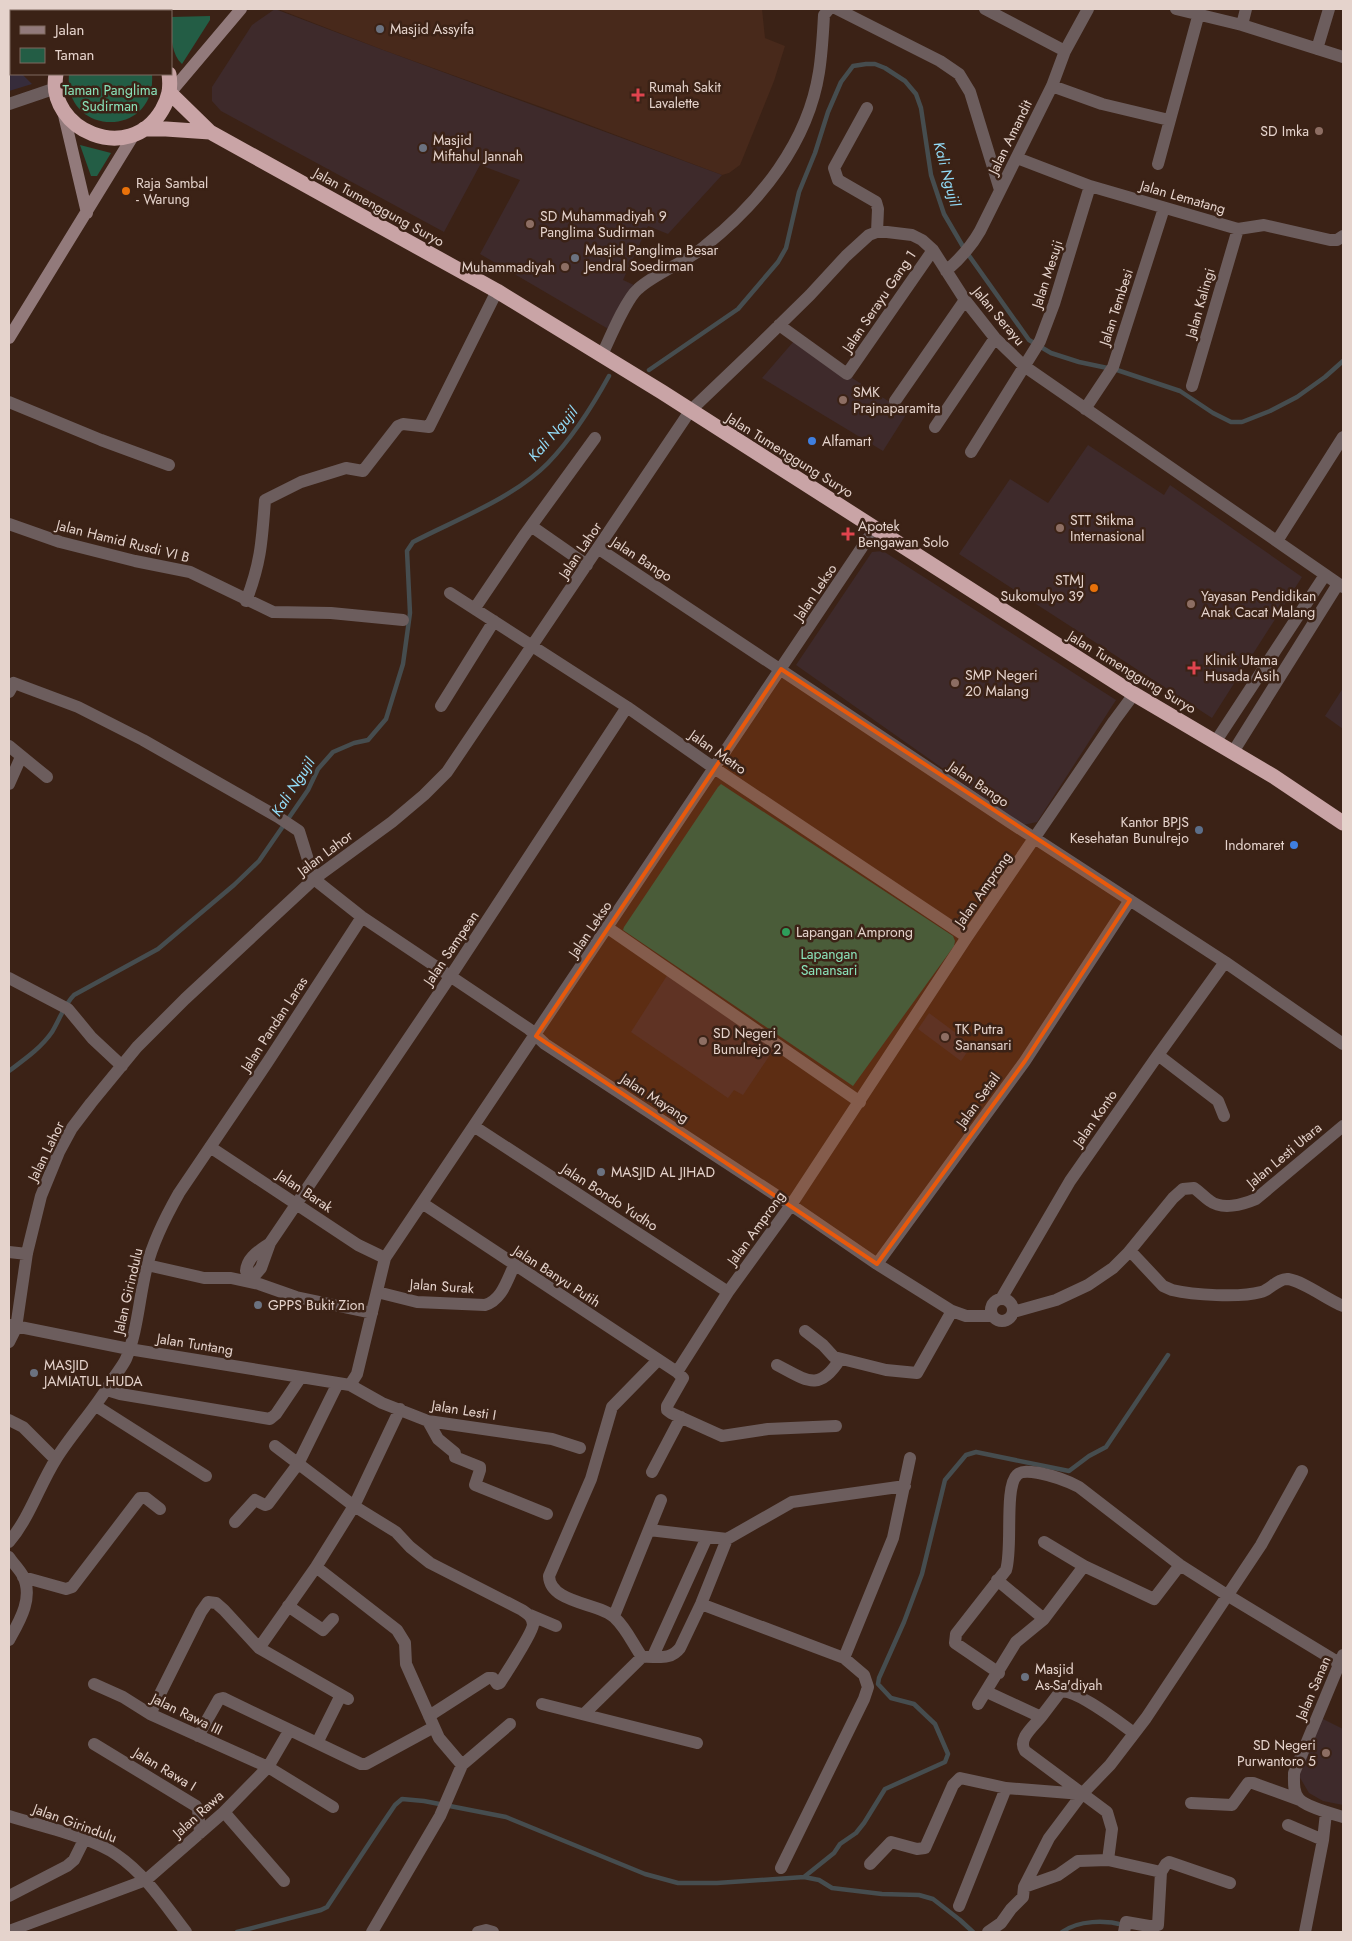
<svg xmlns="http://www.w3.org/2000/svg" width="1352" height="1941" viewBox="0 0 1352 1941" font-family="Jost,sans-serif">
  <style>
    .commercial { fill: #362c3b }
    .built { fill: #48291b }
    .education { fill: #3e2a2b }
    .green { fill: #235d45 }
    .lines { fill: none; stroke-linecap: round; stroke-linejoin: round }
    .stream { stroke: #464d4f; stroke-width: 4.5 }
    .street { stroke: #6c5d5d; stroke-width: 12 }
    .secondary { stroke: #927a7b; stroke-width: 12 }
    .highway { stroke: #c9a4a6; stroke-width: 15 }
    .marked { fill: #e8590c; fill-opacity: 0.2; stroke: #e8590c; stroke-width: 4; stroke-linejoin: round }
    .worship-dot { fill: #6b7280; stroke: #3b2216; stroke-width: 2 }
    .health-dot { fill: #e0444e; stroke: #3b2216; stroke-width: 2 }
    .education-dot { fill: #8d6e63; stroke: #3b2216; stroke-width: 2 }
    .food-dot { fill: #e8710a; stroke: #3b2216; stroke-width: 2 }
    .shop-dot { fill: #3f7fe0; stroke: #3b2216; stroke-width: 2 }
    .service-dot { fill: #5c6f8a; stroke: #3b2216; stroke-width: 2 }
    .leisure-dot { fill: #2e9e5b; stroke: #3b2216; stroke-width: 2 }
    .labels { text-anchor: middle; stroke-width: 5; stroke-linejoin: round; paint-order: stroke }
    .poi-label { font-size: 14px; fill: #e5d3cc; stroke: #3b2216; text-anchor: start }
    .park-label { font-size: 14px; fill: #8ae2b9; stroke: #3b2216 }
    .street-label { font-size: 14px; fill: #e5d3cc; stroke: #3b2216 }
    .water-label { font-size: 15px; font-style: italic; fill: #92dbf7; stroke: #3b2216 }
  </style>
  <rect width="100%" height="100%" fill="#3b2216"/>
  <path class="commercial" d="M9,62L11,64V74H22L32,84L9,91Z"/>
  <path class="built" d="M278,9H762L765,38L785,46L774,81L740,165L729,173L722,175L547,109L383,50Z"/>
  <path class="education" d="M275,9L383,50L722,175L668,234L648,226L623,280L634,285L610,330L480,254L520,180L480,165L444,232L221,111L212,101V87L252,25Z
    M794,341L907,413L883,451L762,378Z
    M1088,445L1164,495L1170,485L1302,577L1212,718L959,554L1010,479L1048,503Z
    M883,551L1116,700L1037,822L1023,825L796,665L872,552Z
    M1343,688V729L1325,716Z
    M668,974L774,1049L743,1095L734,1090L728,1098L631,1032Z
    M929,1013L972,1045L961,1061L918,1029Z
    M1321,1718L1343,1729V1805L1323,1801L1309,1793L1299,1776Z"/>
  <path class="green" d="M210,16V20L182,64C170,53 171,32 171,17Z
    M69,74H152C157,139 63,137 69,74Z
    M80,145L111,153L97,176H91Z
    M721,784L953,936L955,941L954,946L853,1086L623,930L624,927L718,787Z"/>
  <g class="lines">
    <path class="stream" d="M649,370L738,309L778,262L786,248L799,192L815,153L828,112L841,82L853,66L866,64H875L885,68L905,81L916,94L921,108L931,175L944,214L965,250L1029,340L1051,353L1079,362L1117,370L1180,391L1213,413L1231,422H1242L1270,411L1297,397L1325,377L1343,361
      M9,1071C25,1059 41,1048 52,1032C60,1019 64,1005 74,995L158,949L234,885L259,861L308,790L318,769L333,752L354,743L368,740L386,719L403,664L410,613L407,551L413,542C455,520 514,498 548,463C573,437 592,407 609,376
      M804,1877L834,1853L840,1844L856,1833L864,1823L885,1789L945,1762L948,1754L935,1724L914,1704L891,1698L878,1684L879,1678L904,1622L922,1574L945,1480L966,1455L976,1452L1069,1471L1089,1456L1106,1447L1168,1355
      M237,1932L321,1910L327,1907L378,1830L395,1805L402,1799L424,1801L506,1817L645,1874L678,1883H717L804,1877L819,1880L832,1888L882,1894L919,1895L933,1899L960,1920L973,1932
      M1062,1932C1079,1920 1105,1920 1124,1925"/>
    <path class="street" d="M837,9L940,61L959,74L970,92L1000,190
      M985,9L1065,51
      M1176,9L1242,25L1343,57
      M1242,25L1246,9
      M1317,49L1329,9
      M1052,86L1102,104L1169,120
      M9,104L56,88
      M867,108L834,168L838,180L876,202L878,209L877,232
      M1017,158L1090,186L1238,229L1264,225L1330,240H1337L1343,236
      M1158,164L1199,13
      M946,271C960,259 971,247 980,231L1052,86L1065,51L1088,9
      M779,325L847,374L933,250
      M602,355C609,340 626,299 638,289C657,272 685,263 705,246C760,202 808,143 819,72C822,53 823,34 824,15L829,9
      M1192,386L1238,229
      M895,401L965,300
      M9,402L101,440L169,465
      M1085,409L1113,367L1164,208
      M935,427L995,338
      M971,452L1040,341L1054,304L1090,186
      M9,524L60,542L135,561L190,572L273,612L331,613L403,620
      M531,526L587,565
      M1277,541L1343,437
      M599,549L1008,821L1225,962L1343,1044
      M450,593L627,707L714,768L967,937
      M246,601C261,563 262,540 265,500L301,482L346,468L363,471L398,426L403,424L429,427L497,291
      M475,608L523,537L595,438
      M9,692L14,683L78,707L143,740L278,817L299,831L314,879
      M441,706L494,621
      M1216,741L1325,575
      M9,746L47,777
      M1233,752L1338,584
      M9,784L21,757
      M314,879L362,917L529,1029L545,1044L791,1205L877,1264L952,1311L966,1316H992
      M608,928L860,1102
      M9,978L68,1009L92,1038L122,1066
      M1158,1055L1218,1101L1224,1116
      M475,1127L728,1292
      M210,1147L358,1245L385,1258
      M422,1203L677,1372L683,1378L667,1406V1410L671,1413L722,1436L768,1429L836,1426
      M270,1243C259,1251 247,1257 246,1271L248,1274L255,1275L261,1268L270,1243L450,977L627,707
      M9,1252L27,1254
      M1128,1253L1173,1198L1183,1189L1194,1188C1200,1192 1204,1197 1210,1201C1222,1210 1242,1205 1256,1199L1343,1126
      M877,1264L1025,1061L1130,900
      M147,1265L204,1278H231L259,1284L296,1297L372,1313
      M377,1292L417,1302L485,1305C502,1300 507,1280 514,1266
      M991 1310a11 11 0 1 1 22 0a11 11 0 1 1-22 0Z
      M1001,1299L1070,1181L1158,1055L1225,962
      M1013,1312L1056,1300L1088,1285L1113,1268L1128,1253L1134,1255L1163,1286L1172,1290C1193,1295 1240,1298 1261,1292C1270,1290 1278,1278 1288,1279C1305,1282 1326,1299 1343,1306
      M10,1325L129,1349L350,1385L357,1374L385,1258L875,528
      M805,1331L823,1345L834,1357L886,1370L917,1373L952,1311
      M9,1342L16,1328L27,1253L41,1196L59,1152L72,1128L91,1103L137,1047L185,999L314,879L392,822L424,795L447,772L690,411L757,347L810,295L846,256L869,235L877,232H887L912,235L922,240L933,250L965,300L995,338L1024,366L1343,587
      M777,1365C806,1380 819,1393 840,1359
      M677,1372L728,1292L791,1205L967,937L1114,721L1134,694
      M350,1385L382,1403L428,1421L552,1439L580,1448
      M107,1390L120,1394L270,1419L276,1414L301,1377
      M96,1406L206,1476
      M9,1420L23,1427L55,1459
      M428,1421L438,1439L455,1453V1457L480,1467V1470L475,1485L547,1514
      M275,1446L354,1506L396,1532L410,1547L430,1563L522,1610C528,1614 533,1617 533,1625C532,1634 506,1673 500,1683L497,1684L493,1678H488L429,1716
      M652,1472L681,1417
      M235,1522L255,1500L265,1505L268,1504L298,1464L338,1383
      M649,1530L727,1539L792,1502L905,1486
      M9,1542C30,1517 39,1486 56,1459C73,1432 95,1409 111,1382C116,1374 122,1367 126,1359C138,1330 139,1297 147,1266C153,1241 166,1216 179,1193L267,1063L362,917
      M1044,1542L1084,1566
      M9,1557C13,1563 20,1570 23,1576C34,1598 19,1622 9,1640
      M316,1567L397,1630L405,1643L406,1664L439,1738L462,1765
      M23,1577L66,1589L72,1587L140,1498H146L160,1509
      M997,1580L1044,1619
      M701,1604L844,1658L864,1675L868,1687L864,1699L781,1868
      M288,1606L323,1630L333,1619
      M530,1615L556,1626
      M614,1616L661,1500
      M259,1648L316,1567L354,1506L400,1409
      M1343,1655L1294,1773C1294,1782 1293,1792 1299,1799C1306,1807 1333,1814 1343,1817
      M653,1656L707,1537
      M642,1657C633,1644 626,1628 615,1618C601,1603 550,1604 549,1576L591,1479L612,1407L658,1360
      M844,1658L893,1538L910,1458
      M999,1673L955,1643L956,1634L1006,1570C1013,1549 1004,1487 1017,1475C1022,1470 1032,1472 1039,1473C1054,1476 1066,1480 1079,1487L1180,1565L1227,1595L1339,1663
      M94,1684L123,1697L150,1714L268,1767L333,1807
      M987,1692L1041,1717C1034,1726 1017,1739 1025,1751L1107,1812L1112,1829L1108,1860L1078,1861L1058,1875L1024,1887
      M542,1704L697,1743
      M978,1704L1016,1642L1044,1619L1084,1566L1154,1599L1180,1565
      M150,1714L201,1612L208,1602L216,1603L224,1610L259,1648L348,1699
      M584,1714L642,1657C657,1656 670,1661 680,1648L701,1604L727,1539
      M1041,1717L1060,1692C1075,1688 1120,1723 1134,1733
      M198,1736L219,1699L223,1698L361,1764H366L434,1727
      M317,1743L341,1695
      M94,1744L196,1806L198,1809L200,1833
      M1191,1803L1232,1805L1248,1783H1253L1300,1800
      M224,1812L284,1881
      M9,1816C40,1826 92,1837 117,1855C146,1875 165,1905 186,1932
      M1288,1825L1323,1840
      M1108,1860L1161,1872L1166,1864L1169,1862L1230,1883
      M870,1864L891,1842L917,1849L925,1848L953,1785L960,1778L1006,1788
      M9,1896L67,1866L74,1860L84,1840
      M959,1906L1006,1788L1082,1794
      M9,1931L146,1880L224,1812L268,1767L289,1731
      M372,1932L440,1816L462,1765L510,1724
      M478,1932L486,1930L493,1932
      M988,1932L1001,1923L1011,1909L1023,1897L1024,1887L1049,1838L1082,1794L1110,1765L1146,1718L1261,1545L1302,1471
      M1124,1932L1126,1922L1149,1926L1158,1925L1161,1872
      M1305,1932L1323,1840L1326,1813"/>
    <path class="secondary" d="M75,10L91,9
      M136,11L140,9
      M170,93L241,9
      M63,111L87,213
      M9,338L133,136"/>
    <path class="highway" d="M25,11L76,10L80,11
      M9,13L11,12
      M9,37L11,38
      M56,74C46,130 129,166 162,110C169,98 171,88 169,74
      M170,93L210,132L497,291L662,392L1134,694L1273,776L1343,823
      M144,129H166L210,132"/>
  </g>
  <path class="marked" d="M781,669L1130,900L1025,1061L877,1264L536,1036Z"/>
  <g class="worship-dot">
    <circle cx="380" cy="29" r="5"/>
    <circle cx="423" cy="148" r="5"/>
    <circle cx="575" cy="258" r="5"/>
    <circle cx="601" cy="1172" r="5"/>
    <circle cx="258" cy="1305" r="5"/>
    <circle cx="34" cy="1373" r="5"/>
    <circle cx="1025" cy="1677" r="5"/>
  </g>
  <g class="health-dot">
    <path d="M635.5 87.5h5v5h5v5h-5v5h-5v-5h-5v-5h5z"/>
    <path d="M845.5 526.5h5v5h5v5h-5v5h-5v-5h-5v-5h5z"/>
    <path d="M1191.5 660.5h5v5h5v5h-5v5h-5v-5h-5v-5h5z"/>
  </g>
  <g class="education-dot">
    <circle cx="1319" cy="131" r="5"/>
    <circle cx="530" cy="224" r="5"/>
    <circle cx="565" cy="267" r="5"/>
    <circle cx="843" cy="400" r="5"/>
    <circle cx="1060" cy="528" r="5"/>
    <circle cx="1191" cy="604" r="5"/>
    <circle cx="955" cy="683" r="5"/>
    <circle cx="945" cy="1037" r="5"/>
    <circle cx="703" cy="1041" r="5"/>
    <circle cx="1326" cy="1753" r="5"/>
  </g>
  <g class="food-dot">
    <circle cx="126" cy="191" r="5"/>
    <circle cx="1094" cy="588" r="5"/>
  </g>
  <g class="shop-dot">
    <circle cx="812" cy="441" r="5"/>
    <circle cx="1294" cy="845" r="5"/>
  </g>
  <circle class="service-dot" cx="1199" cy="830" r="5"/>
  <circle class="leisure-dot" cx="786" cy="932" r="5"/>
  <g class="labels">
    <g class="poi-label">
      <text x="390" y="34">Masjid Assyifa</text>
      <text x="649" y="92">Rumah Sakit<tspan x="649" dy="16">Lavalette</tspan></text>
      <text x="1309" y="136" text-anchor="end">SD Imka</text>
      <text x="433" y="145">Masjid<tspan x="433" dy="16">Miftahul Jannah</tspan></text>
      <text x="136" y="188">Raja Sambal<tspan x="136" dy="16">- Warung</tspan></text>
      <text x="540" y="221">SD Muhammadiyah 9<tspan x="540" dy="16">Panglima Sudirman</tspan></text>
      <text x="585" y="255">Masjid Panglima Besar<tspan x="585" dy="16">Jendral Soedirman</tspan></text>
      <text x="555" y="272" text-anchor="end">Muhammadiyah</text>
      <text x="853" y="397">SMK<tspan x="853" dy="16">Prajnaparamita</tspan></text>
      <text x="822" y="446">Alfamart</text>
      <text x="1070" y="525">STT Stikma<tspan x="1070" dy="16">Internasional</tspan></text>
      <text x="858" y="531">Apotek<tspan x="858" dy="16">Bengawan Solo</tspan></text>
      <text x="1084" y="585" text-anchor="end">STMJ<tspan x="1084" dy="16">Sukomulyo 39</tspan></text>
      <text x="1201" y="601">Yayasan Pendidikan<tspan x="1201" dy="16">Anak Cacat Malang</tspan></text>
      <text x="1205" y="665">Klinik Utama<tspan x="1205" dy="16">Husada Asih</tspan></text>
      <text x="965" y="680">SMP Negeri<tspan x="965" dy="16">20 Malang</tspan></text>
      <text x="1189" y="827" text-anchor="end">Kantor BPJS<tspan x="1189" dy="16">Kesehatan Bunulrejo</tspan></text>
      <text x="1284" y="850" text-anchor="end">Indomaret</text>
      <text x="796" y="937">Lapangan Amprong</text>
      <text x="955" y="1034">TK Putra<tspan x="955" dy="16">Sanansari</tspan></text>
      <text x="713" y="1038">SD Negeri<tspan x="713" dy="16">Bunulrejo 2</tspan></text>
      <text x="611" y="1177">MASJID AL JIHAD</text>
      <text x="268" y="1310">GPPS Bukit Zion</text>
      <text x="44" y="1370">MASJID<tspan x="44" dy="16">JAMIATUL HUDA</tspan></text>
      <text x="1035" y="1674">Masjid<tspan x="1035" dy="16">As-Sa'diyah</tspan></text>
      <text x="1316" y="1750" text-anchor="end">SD Negeri<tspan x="1316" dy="16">Purwantoro 5</tspan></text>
    </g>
    <g class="park-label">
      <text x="110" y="95">Taman Panglima<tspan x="110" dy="16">Sudirman</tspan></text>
      <text x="829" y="959">Lapangan<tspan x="829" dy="16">Sanansari</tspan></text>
    </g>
    <g class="street-label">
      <text transform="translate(1010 137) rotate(-64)" y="5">Jalan Amandit</text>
      <text transform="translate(1183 197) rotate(16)" y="5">Jalan Lematang</text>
      <text transform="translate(379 207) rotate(29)" y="5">Jalan Tumenggung Suryo</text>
      <text transform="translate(1047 274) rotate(-72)" y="5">Jalan Mesuji</text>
      <text transform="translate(879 301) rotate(-56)" y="5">Jalan Serayu Gang 1</text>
      <text transform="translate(1200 303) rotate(-74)" y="5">Jalan Kalingi</text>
      <text transform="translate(1116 307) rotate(-72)" y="5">Jalan Tembesi</text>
      <text transform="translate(999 316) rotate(50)" y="5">Jalan Serayu</text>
      <text transform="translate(790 455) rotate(32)" y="5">Jalan Tumenggung Suryo</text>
      <text transform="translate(123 541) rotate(14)" y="5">Jalan Hamid Rusdi VI B</text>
      <text transform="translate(580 550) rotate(-56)" y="5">Jalan Lahor</text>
      <text transform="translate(642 559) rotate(33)" y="5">Jalan Bango</text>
      <text transform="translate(815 592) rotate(-56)" y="5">Jalan Lekso</text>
      <text transform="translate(1132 672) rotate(31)" y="5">Jalan Tumenggung Suryo</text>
      <text transform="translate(718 752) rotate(35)" y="5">Jalan Metro</text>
      <text transform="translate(979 784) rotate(34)" y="5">Jalan Bango</text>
      <text transform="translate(325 853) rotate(-37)" y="5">Jalan Lahor</text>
      <text transform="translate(983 889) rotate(-55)" y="5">Jalan Amprong</text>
      <text transform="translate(590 929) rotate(-56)" y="5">Jalan Lekso</text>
      <text transform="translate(451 948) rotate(-56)" y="5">Jalan Sampean</text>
      <text transform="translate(274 1024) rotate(-57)" y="5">Jalan Pandan Laras</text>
      <text transform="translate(655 1098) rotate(33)" y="5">Jalan Mayang</text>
      <text transform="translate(978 1100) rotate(-54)" y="5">Jalan Setail</text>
      <text transform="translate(1095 1118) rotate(-55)" y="5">Jalan Konto</text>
      <text transform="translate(46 1151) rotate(-64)" y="5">Jalan Lahor</text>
      <text transform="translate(1284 1155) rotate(-40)" y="5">Jalan Lesti Utara</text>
      <text transform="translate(305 1191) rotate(34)" y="5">Jalan Barak</text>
      <text transform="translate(610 1197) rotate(33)" y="5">Jalan Bondo Yudho</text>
      <text transform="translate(756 1228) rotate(-54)" y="5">Jalan Amprong</text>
      <text transform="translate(557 1276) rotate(33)" y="5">Jalan Banyu Putih</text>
      <text transform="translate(442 1286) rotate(4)" y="5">Jalan Surak</text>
      <text transform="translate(128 1291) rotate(-77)" y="5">Jalan Girindulu</text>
      <text transform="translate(195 1344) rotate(9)" y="5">Jalan Tuntang</text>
      <text transform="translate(464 1410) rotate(9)" y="5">Jalan Lesti I</text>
      <text transform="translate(1313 1688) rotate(-67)" y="5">Jalan Sanan</text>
      <text transform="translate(187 1714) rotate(26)" y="5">Jalan Rawa III</text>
      <text transform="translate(165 1769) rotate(31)" y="5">Jalan Rawa I</text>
      <text transform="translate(198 1814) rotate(-42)" y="5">Jalan Rawa</text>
      <text transform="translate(75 1823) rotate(20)" y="5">Jalan Girindulu</text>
    </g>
    <g class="water-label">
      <text transform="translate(947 174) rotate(75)" y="5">Kali Ngujil</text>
      <text transform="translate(553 434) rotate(-49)" y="5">Kali Ngujil</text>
      <text transform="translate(293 787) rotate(-57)" y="5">Kali Ngujil</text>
    </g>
  </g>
  <rect width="1352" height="1941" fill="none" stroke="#e5d3cc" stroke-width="20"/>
  <rect x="10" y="10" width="162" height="65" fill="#3b2216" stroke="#7f695f"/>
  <rect x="20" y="26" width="25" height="8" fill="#927a7b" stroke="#7f695f"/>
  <text x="55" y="35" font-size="15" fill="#e5d3cc">Jalan</text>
  <rect x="20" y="48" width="25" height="15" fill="#235d45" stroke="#7f695f"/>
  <text x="55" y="60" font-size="15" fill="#e5d3cc">Taman</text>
</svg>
